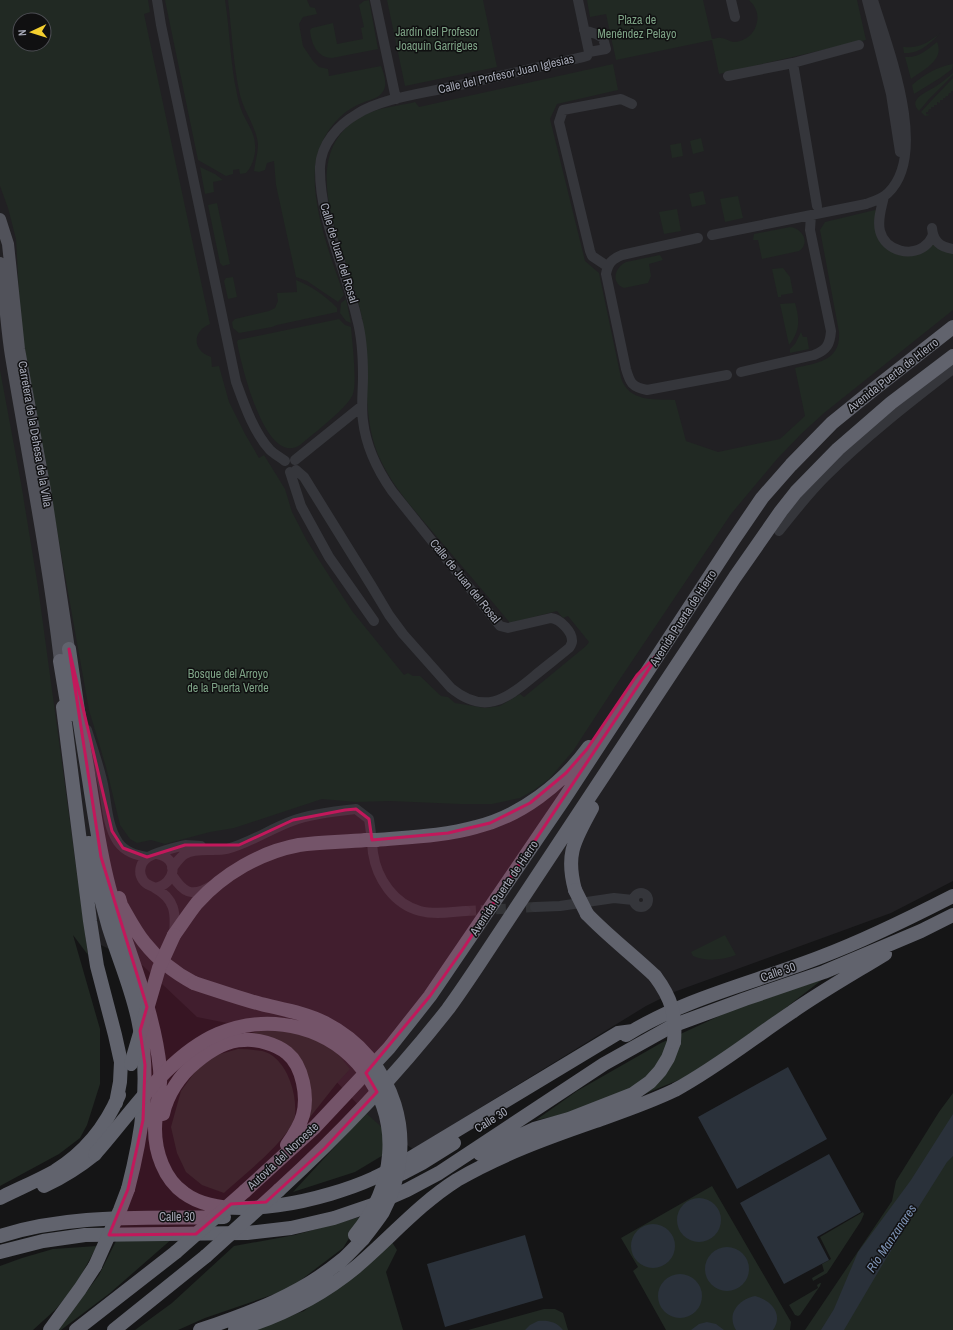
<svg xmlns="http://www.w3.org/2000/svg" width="953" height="1330" viewBox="0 0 953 1330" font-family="'Archivo Narrow',sans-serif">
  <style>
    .built { fill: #212023; fill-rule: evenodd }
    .green { fill: #212923; fill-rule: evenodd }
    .water { fill: #2a313a }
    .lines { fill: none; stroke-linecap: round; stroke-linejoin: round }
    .minor-tunnel { stroke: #323336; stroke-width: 10; stroke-dasharray: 10 5; stroke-linecap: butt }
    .minor { stroke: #35363b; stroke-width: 10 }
    .major { stroke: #51525a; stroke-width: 12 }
    .highway { stroke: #61636d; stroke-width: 14 }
    .highway-bridge { stroke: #61636d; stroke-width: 14 }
    .marked { fill: #c2185b; fill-opacity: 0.2; stroke: #c2185b; stroke-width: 3; stroke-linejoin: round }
    .labels { text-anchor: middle; stroke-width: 3; stroke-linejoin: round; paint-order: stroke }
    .park-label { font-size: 12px; fill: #7da285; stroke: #101011 }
    .street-label { font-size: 12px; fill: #a6a9b7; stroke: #101011 }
    .water-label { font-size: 13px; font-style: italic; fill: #7c91b3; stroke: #101011 }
  </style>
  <rect width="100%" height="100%" fill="#151516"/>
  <path class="built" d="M0,0H953V881L891,913L674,992L646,1006L413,1149L378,1126L301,1044L262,1030L197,1017L142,965L70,930L0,799ZM20,20H44V44H20Z"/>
  <path class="green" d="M0,0H148L150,12L144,14L210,324C192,331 192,351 211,357L212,367L219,366L229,402L245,434L259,458L264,455L285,489L292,512L307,541L326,571L352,611L404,675L408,673L413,676H420L441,696L448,697L455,703L485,708L500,706L520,694L524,697L586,646L589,642L568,616L563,618L557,611L510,623C486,594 461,565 437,537C417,513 396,491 382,463C359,418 371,366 362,318C351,257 286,154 366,114C381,107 399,106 415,102L419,107L613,64L618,90L557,104L550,119L585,261L599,273L621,378C629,402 653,399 675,400L686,441L718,452L780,439L805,416L795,368C817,363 841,361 839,332L820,230L825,222L875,210L877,211L878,232L905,254L933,240L953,252V310L824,413L801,434L777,459L731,514L618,682L573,751L549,779L534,790L520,798L492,804H460L390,801L356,802L322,799L234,828L210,832L165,844L151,840L137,843L130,839L120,825L106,767L89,710L21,328L16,239L8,208L0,186ZM20,20H44V44H20Z
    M165,0H225C230,31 230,63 237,94C238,99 239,104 241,109C245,121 255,132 255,145C256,155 252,167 246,173L240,174L239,169L233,170V174L226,176L198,160Z
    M228,0H307L310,7L315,8L317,14L303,17L299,24L303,46L313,61L319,67L328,69L329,76L381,66C384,74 389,86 381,94C377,99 368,100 362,103C339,112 323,133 317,157C307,196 331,258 344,295L338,302L307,281L296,277L276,185L274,161L267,163L265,170L259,172L254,171C255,163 258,153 258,144C256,126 244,112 240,95C233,64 232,32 228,0Z
    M369,0L378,49L332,58C317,58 311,43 310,30L312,28L333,23L337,44L363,39L361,28L364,27L359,5L364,1Z
    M387,0H483L497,67L405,86Z
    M587,0H703L712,39C714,39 718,37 721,38C725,38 729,41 733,42C745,42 755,34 757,22C759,13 755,6 749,0H857L866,40L719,74L712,40L616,60L606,14L590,17Z
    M941,33C929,43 921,54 904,53L903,47C921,48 927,43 941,33Z
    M937,42C945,60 923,70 911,79L905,57C919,58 927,50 937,42Z
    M953,64L952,69L940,78L914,94L912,85C925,74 937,67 953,64Z
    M953,73V75L929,99L919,111C907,99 927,92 935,87C941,83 947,78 953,73Z
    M953,78V91H951V93H949L948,96H946L945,98H943V100H940V103L937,102V105H934V107H931V109H929L928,112H926V114L930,115L925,116L921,112L931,101Z
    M701,138L704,151L693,154L690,141Z
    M681,143L683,156L672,158L670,145Z
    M200,167L215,174L223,180L213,182L214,192L205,194Z
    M703,191L706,204L692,207L689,194Z
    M738,196L743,218L725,222L720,199Z
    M217,203L230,264L223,266L220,263L208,205Z
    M677,209L681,231L664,234L659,212Z
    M790,227C802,228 811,243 799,251L762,259L758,240H753L754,234Z
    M660,255L663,260L649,264L651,276L648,283L624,288C610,283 615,267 626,262Z
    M783,268L790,277L793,293L781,295V297H778L772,269Z
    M233,277L237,297L228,299L224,281L226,278Z
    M296,280C311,286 326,296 337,308V312L277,325L272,327L239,333L233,328L232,322L235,319L269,311L275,308L278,301L277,293L297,292Z
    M346,299L351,323L346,321L340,313L341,303Z
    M795,303C800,320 800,331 789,345L780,304Z
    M339,319L345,325L351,327C352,341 358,386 352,396C345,410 314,433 300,445C265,468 241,363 237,342L238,340Z
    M801,332L803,337H807L809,349L790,353V349L795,344Z
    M0,370L21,483L38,587L88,955L73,935L100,1029V1084L87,1125L80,1138L59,1154L0,1186Z
    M725,935L736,955C722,960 707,962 693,956L691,952Z
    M823,979L779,1013L691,1075L622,1103L536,1120L577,1091L661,1043L730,1011Z
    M262,1030L301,1031L332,1047L350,1069L337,1083L303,1126L298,1061L270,1043L232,1039Z
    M238,1049C246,1049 254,1050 262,1051C276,1054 286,1069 290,1081C294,1092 296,1103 295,1115C292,1138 241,1177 224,1193L202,1185L186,1172L177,1153L171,1127L181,1091L197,1069L217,1055Z
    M953,1093V1330H805L892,1201L896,1181L939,1112Z
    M366,1113L387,1132L385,1154L355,1172L293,1192Z
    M712,1186L791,1322L790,1330H666L633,1271L638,1267L621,1238Z
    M863,1212L864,1214L861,1221L827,1273L813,1281L812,1278L824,1271L822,1264L831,1259L820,1237Z
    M363,1216L343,1248L289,1289L205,1318L178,1330H135L172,1303L234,1246L295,1235Z
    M173,1238L110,1293L61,1330H58L99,1275L117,1239Z
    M390,1239L397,1250L386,1272L403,1330H249L304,1311Z
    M97,1246L75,1286L55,1310L33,1330H0V1266L22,1258L53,1249Z
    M820,1283H821L820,1286L800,1315L798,1316L795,1315L789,1305L818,1288L817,1285Z
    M544,1309H555L563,1313L568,1330H468Z"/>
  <path class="water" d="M788,1067L827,1139L737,1189L698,1117Z
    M953,1114V1156L947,1162L884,1262L844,1330H821L834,1309L858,1252L911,1180Z
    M829,1154L861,1212L817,1237L829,1260L784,1284L740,1203Z
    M677 1220a22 22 0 1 1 44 0a22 22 0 1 1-44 0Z
    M631 1246a22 22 0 1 1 44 0a22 22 0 1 1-44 0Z
    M525,1235L543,1298L445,1327L427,1264Z
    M705 1269a22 22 0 1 1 44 0a22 22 0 1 1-44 0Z
    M658 1296a22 22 0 1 1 44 0a22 22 0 1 1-44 0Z
    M755,1296C771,1300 784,1314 773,1330H736C726,1314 739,1299 755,1296Z
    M538,1321C548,1320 557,1322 563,1330H525L530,1325Z
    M707,1322L716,1324L724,1330H691L699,1324Z"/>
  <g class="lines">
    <path class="minor-tunnel" d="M466,911L535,907"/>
    <path class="minor" d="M157,0L161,25L236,382C244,404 254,433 270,450C274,454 280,457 285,461
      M375,0L396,99
      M578,0L589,52
      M731,0L735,17
      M867,0L891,94L900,152
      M793,63L817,206
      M728,76L793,63L859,45
      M884,196C882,207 877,219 880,231C885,251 913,259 928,243C930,241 931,238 933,235
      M932,228C933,241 940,247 953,249
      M712,235L866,204C874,201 882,199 888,193C930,153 887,46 873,0
      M698,238L622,255C612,259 608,263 606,274L626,369C630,383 632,387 647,390L727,375
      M607,266L592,256L590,251L559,122L563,110L621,99L632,104
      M741,372L814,355C827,350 830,344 831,331L810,230L811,215
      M295,460L362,406
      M296,470L304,477L371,585L389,615L403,634L451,688C484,715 505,700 533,677C545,667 557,658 569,648C570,647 572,643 572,642C573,632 560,619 551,618L508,628L500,626L392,491C378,471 366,446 363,421C361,406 363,391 363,376C363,357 362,337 357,319C346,268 319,220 320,167C321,144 338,125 357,114C380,99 419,94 446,88C492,78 538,67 583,57L587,56L589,52L606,49L603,38L596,34L584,30
      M290,472L301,506L329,557L374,621
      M779,531C794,512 808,494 825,477C864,438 909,403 953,369
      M87,730C92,746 98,763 102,780C107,800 106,824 118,842C125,852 136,855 147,857
      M172,868C176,863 180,857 185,854C197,847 214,852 227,849C250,843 270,829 292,821C310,814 337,811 356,809L369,819C371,831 372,842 373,853C377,879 394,904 420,911C435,915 451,912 466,911
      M172,875C183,892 191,898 211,886
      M155,888C176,884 180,858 157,854
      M634 900a7 7 0 1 1 14 0a7 7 0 1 1-14 0Z
      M535,907L560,906L614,898L633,900
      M174,933C176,913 175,899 155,888C150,885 146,885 143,880C138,873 140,863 147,858C151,854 179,846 186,845C191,845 196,846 201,846"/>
    <path class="major" d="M0,219L8,244L19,349L45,490L69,649
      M0,263C5,294 6,325 11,356C28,458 48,558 60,661"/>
    <path class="highway" d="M69,649C75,691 81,732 88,773C94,811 99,850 109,887C125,947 154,1007 160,1069C162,1089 155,1109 155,1129C155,1152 164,1179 184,1193C227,1225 328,1199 374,1178C386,1173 397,1166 409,1159L618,1033L633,1031
      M60,661L69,715
      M63,707L90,921L97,966L115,1035L121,1062L120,1082L116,1103
      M376,840C410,837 444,836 476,827C521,816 562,784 589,747
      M89,843C94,872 101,900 109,928C119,960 133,991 139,1024C151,1080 142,1135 128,1189
      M575,890C565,853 575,840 592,808
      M119,898L121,905C128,917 135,931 144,942C158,960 175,973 194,983
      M587,914C608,936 633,955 655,976
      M174,935C182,924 189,913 197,903C223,874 261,852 299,845C321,842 344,842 366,840
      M626,1035C687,997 757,982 823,956C868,939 910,918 953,896
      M163,1114C167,1095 180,1075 195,1063C209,1051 225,1040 244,1040C257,1039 276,1044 287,1053C303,1066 308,1097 303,1115C300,1126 294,1135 287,1145
      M480,1154L534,1129L569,1119L633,1094L650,1082L660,1071L668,1058L674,1042
      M401,1174L422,1163L454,1143
      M44,1186C63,1177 79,1167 95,1154
      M279,1190C340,1134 397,1074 448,1009C459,994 469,979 479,964L735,577L781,511L796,492L838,449L891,403L953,356
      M245,1191L315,1127L389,1048L430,996L564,799L732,542L762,498L791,465L832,423L874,389L953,327
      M0,1198C18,1189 37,1181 55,1171C84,1153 106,1126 119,1095
      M0,1236C73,1213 148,1219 224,1217
      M0,1252L43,1241L85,1235L247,1233L291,1228L334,1218L375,1204L407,1190L439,1173L604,1064L672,1026L745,999L824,972L921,931L953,915
      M50,1330L80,1289L95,1266
      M76,1330L176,1252
      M114,1330L206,1256
      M200,1330C250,1313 300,1295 342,1260C349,1254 356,1246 363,1239
      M235,1330C278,1317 321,1296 356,1267C390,1238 419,1204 457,1180C500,1155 547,1138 593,1122C621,1112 648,1103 675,1090C716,1068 753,1038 792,1012C822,991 854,973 885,954"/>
    <path class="highway-bridge" d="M366,840H376
      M575,890L587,914
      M655,976C672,999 676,1014 674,1042
      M194,983C216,990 238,998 261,1004C281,1009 306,1013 325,1023C395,1059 421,1141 383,1212C377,1221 370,1230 363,1239
      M131,1064L159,968L174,935
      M95,1154C131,1114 167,1056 218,1034C244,1023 273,1021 300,1028C326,1035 348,1050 364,1071C403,1122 395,1187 355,1235
      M176,1252L245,1191
      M206,1256L279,1190
      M95,1266L120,1210L128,1189"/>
  </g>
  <path class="marked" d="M69,649L112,831L123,848L147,857L185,845H239L293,820L345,810L356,809L369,819L372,840L448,833L490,823L530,803L566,773L587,749L637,675L661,651L461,952L430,996L366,1073L377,1092L325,1148L266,1202L231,1204L196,1234L109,1235L128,1189L143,1120L145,1065L140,1031L147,1007L101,857Z"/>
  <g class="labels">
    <g class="park-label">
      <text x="637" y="24">Plaza de<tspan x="637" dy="14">Menéndez Pelayo</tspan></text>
      <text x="437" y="36">Jardín del Profesor<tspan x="437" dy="14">Joaquín Garrigues</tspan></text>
      <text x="228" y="678">Bosque del Arroyo<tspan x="228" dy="14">de la Puerta Verde</tspan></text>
    </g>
    <g class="street-label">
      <text transform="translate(506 74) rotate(-13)" y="4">Calle del Profesor Juan Iglesias</text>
      <text transform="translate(339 253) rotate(73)" y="4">Calle de Juan del Rosal</text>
      <text transform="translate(893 375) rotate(-38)" y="4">Avenida Puerta de Hierro</text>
      <text transform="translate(35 434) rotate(80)" y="4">Carretera de la Dehesa de la Villa</text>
      <text transform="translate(465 581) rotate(51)" y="4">Calle de Juan del Rosal</text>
      <text transform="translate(683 618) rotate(-57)" y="4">Avenida Puerta de Hierro</text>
      <text transform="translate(504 888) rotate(-56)" y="4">Avenida Puerta de Hierro</text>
      <text transform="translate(778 972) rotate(-19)" y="4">Calle 30</text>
      <text transform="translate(491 1120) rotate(-32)" y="4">Calle 30</text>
      <text transform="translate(283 1156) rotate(-43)" y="4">Autovía del Noroeste</text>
      <text x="177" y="1221">Calle 30</text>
    </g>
    <g class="water-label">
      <text transform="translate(891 1238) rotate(-56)" y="5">Río Manzanares</text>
    </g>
  </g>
  <g transform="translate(32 32) rotate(266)"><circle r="19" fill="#101011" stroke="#4c4d53"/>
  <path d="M0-3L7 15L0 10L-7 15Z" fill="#f4cf2f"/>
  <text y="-6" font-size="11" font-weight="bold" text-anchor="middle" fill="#a6a9b7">N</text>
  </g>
</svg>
